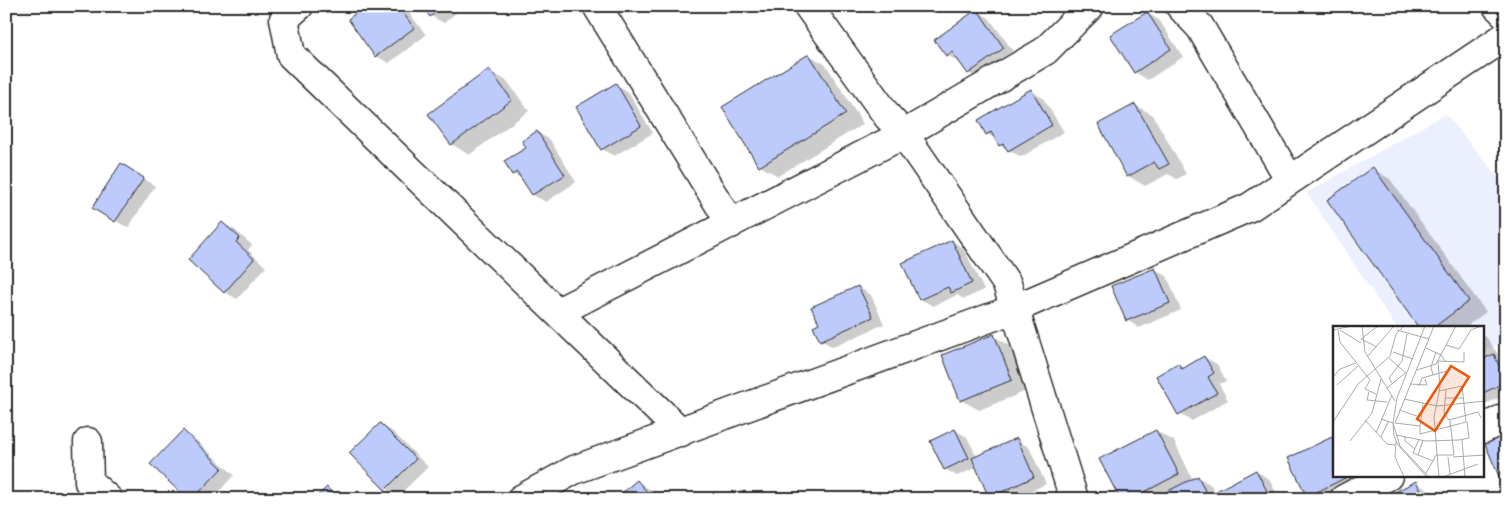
<svg xmlns="http://www.w3.org/2000/svg" width="1512" height="505" viewBox="0 0 1512 505" font-family="Caveat,sans-serif">
  <style>
    .built { fill: #ebeffe }
    .shadow { fill: #0003 }
    .building { fill: #bccbfc; stroke: #2b2b2b }
    .lines { fill: none; stroke-linecap: round; stroke-linejoin: round }
    .minor-casing { stroke: #2b2b2b; stroke-width: 31 }
    .minor { stroke: #fff; stroke-width: 28 }
    .inset-road { fill: none; stroke: #aaa; stroke-width: 1 }
    .view { fill: #e8590c; fill-opacity: 0.15; stroke: #e8590c; stroke-width: 2.5 }
    .inset-edge { fill: none; stroke: #2b2b2b; stroke-width: 2.5 }
  </style>
  <rect width="100%" height="100%" fill="#fff"/>
  <filter id="ink" filterUnits="userSpaceOnUse"><feTurbulence type="fractalNoise" baseFrequency=".02" numOctaves="2"/><feDisplacementMap in="SourceGraphic" scale="10" xChannelSelector="R" yChannelSelector="G"/><feConvolveMatrix kernelMatrix="1 2 1 2 8 2 1 2 1" color-interpolation-filters="sRGB"/></filter>
  <g filter="url(#ink)">
    <path class="built" d="M1445,114L1506,186V341L1483,351V328L1396,327L1307,193Z"/>
    <path class="shadow" d="M367,6H404L426,35L389,63L376,56Z
      M424,6H464L444,23L431,16Z
      M977,10L989,18L1016,55L981,80L969,73L961,61L959,62L947,55Z
      M1147,13L1159,20L1183,57L1148,80L1135,72L1112,36Z
      M809,55L826,65L863,124L778,176L760,166Z
      M489,71L507,81L529,111L469,155L452,144L430,115Z
      M616,85L628,92L653,133L614,156L602,149Z
      M1031,91L1043,98L1064,132L1021,157L1000,145L997,139L987,134Z
      M1135,105L1153,115L1186,174L1177,179L1168,174L1145,186L1128,176Z
      M537,132L550,140L576,182L546,202L533,195L524,180L513,174Z
      M1373,169L1390,179L1486,312L1464,328H1421Z
      M134,172L155,186L128,228L94,207Z
      M222,223L235,230L252,245L248,250L266,267L237,299L225,292Z
      M952,241L964,249L984,290L964,299L957,295L933,306L920,299Z
      M1155,269L1167,276L1181,310L1139,328L1127,320Z
      M858,287L871,295L884,324L833,347L821,340L820,324Z
      M1483,335L1487,338L1499,356L1496,357L1506,363V395L1483,405Z
      M993,336L1011,346L1029,390L979,410L961,400Z
      M1204,357L1217,364L1226,381L1219,384L1228,400L1192,421L1179,414L1178,364L1185,368Z
      M380,424L392,431L428,467L398,496L386,489Z
      M955,430L967,437L977,457L1016,440L1029,447L1046,484L1014,499H994L990,497L977,467L957,476L945,469Z
      M1156,431L1174,441L1193,480L1198,477L1211,485L1215,493L1256,471L1269,479L1279,498L1121,499Z
      M183,432L195,439L234,475L212,499H189Z
      M1332,438L1334,440V476H1359L1362,483L1329,499H1313L1308,496Z
      M637,482L655,492L661,499H617Z
      M1416,483L1428,490L1430,493H1431L1442,499H1385Z
      M327,489L345,499H316Z
      M1506,494V499H1496Z"/>
    <path class="building" d="M365,6H398L414,28L375,57L348,19Z
      M422,6H443L430,17Z
      M977,9L1004,48L968,74L952,52L946,56L934,40Z
      M1147,12L1171,49L1134,73L1110,35Z
      M809,54L846,114L759,167L722,107Z
      M489,69L512,100L451,145L428,114Z
      M616,83L641,126L601,150L576,107Z
      M1031,89L1052,125L1008,151L1003,144L999,146L991,132L986,135L978,120Z
      M1135,104L1169,164L1159,169L1154,162L1127,177L1098,124Z
      M537,131L565,175L532,195L517,172L512,175L504,161L526,148L522,141Z
      M121,163L144,178L115,222L92,208Z
      M1373,167L1469,301L1433,328H1419L1327,200Z
      M222,222L240,238L236,242L254,259L224,293L188,260Z
      M952,240L972,283L951,293L948,287L919,300L902,263Z
      M1155,268L1170,303L1126,321L1111,286Z
      M858,286L873,317L820,341L813,326L819,323L811,307Z
      M994,334L1012,380L960,401L942,355Z
      M1494,354L1506,382L1483,393V359Z
      M1204,356L1214,373L1208,377L1217,393L1178,415L1156,376L1178,363L1182,369Z
      M380,423L416,459L385,490L349,453Z
      M1506,428V477L1500,479L1483,439Z
      M955,429L969,458L944,470L930,441Z
      M183,430L222,468L193,499H187L150,464Z
      M1156,430L1179,474L1131,499H1120L1099,459Z
      M1332,437L1334,442V476H1349L1307,497L1288,458Z
      M1017,438L1034,477L989,498L972,458Z
      M1256,470L1267,491L1258,496L1260,499H1206L1205,497Z
      M1198,476L1206,493L1194,499H1152Z
      M637,480L653,499H615Z
      M1416,481L1423,495L1431,491L1435,499H1382Z
      M327,487L336,499H314Z"/>
    <g class="lines">
      <defs>
        <path id="minor" d="M299,6L284,19L291,55L681,432
          M597,6L731,224
          M808,6L888,117L904,134L1007,284L1074,499
          M1180,6L1200,27L1290,180
          M1497,6L1506,15
          M558,312L904,134L1045,51L1090,6
          M1483,429L1506,417
          M88,442L89,482L108,499
          M521,499L574,470L1014,309L1250,207L1506,36
          M1344,499L1388,476"/>
      </defs>
      <use href="#minor" class="minor-casing"/>
      <use href="#minor" class="minor"/>
    </g>
  </g>
  <g transform="translate(1333 326)">
    <rect width="151" height="151" fill="#fff"/>
    <path class="inset-road" d="M29,0L32,26L62,75M101,0L62,97L87,100V108L133,96L129,60L106,65M0,4L19,0M5,4L7,16L37,54L32,63L43,68M7,4L28,17M64,4L96,13M28,13L45,0M28,13L44,21M113,19L126,23L138,4L148,0M93,22L108,29L113,36M60,26L80,33M34,31L61,0M56,32L74,48M84,44L103,38L123,0M100,49L98,41L103,26M0,51L7,43L23,37M59,57L56,52L69,35L74,8M77,58L94,59L92,53M4,59L25,40M86,60L89,52L118,44M54,62L72,47M36,66L34,74L54,76M112,72H131M71,73L104,80L152,75M66,84L84,90M48,93L60,97L64,72L92,0M32,94L54,118L62,119M116,94L145,86L148,92M0,96L25,58L57,30L63,8L71,0M87,100L90,77M43,107L59,69M63,109L93,115L126,114L136,112L134,96M48,111L55,96M72,111V115L82,123M129,114L132,151M17,115L39,87L48,53M63,116L62,131L71,151M80,127L100,135L93,147M80,127L86,113M85,129L90,114M115,131L117,148M120,131L152,129M100,135L103,129H121L117,95L111,87L113,64M94,151L65,119L61,110L60,97L67,120L96,151M106,151L101,91L107,61L105,35L131,36V26M110,151L145,138"/>
    <path class="view" d="M118,40L136,51L102,105L84,93Z"/>
    <rect width="151" height="151" class="inset-edge"/>
  </g>
  <rect width="1512" height="505" fill="none" stroke="#fff" stroke-width="25"/>
  <rect x="12" y="12" width="1487" height="480" fill="none" stroke="#2b2b2b" stroke-width="2" filter="url(#ink)"/>
</svg>
